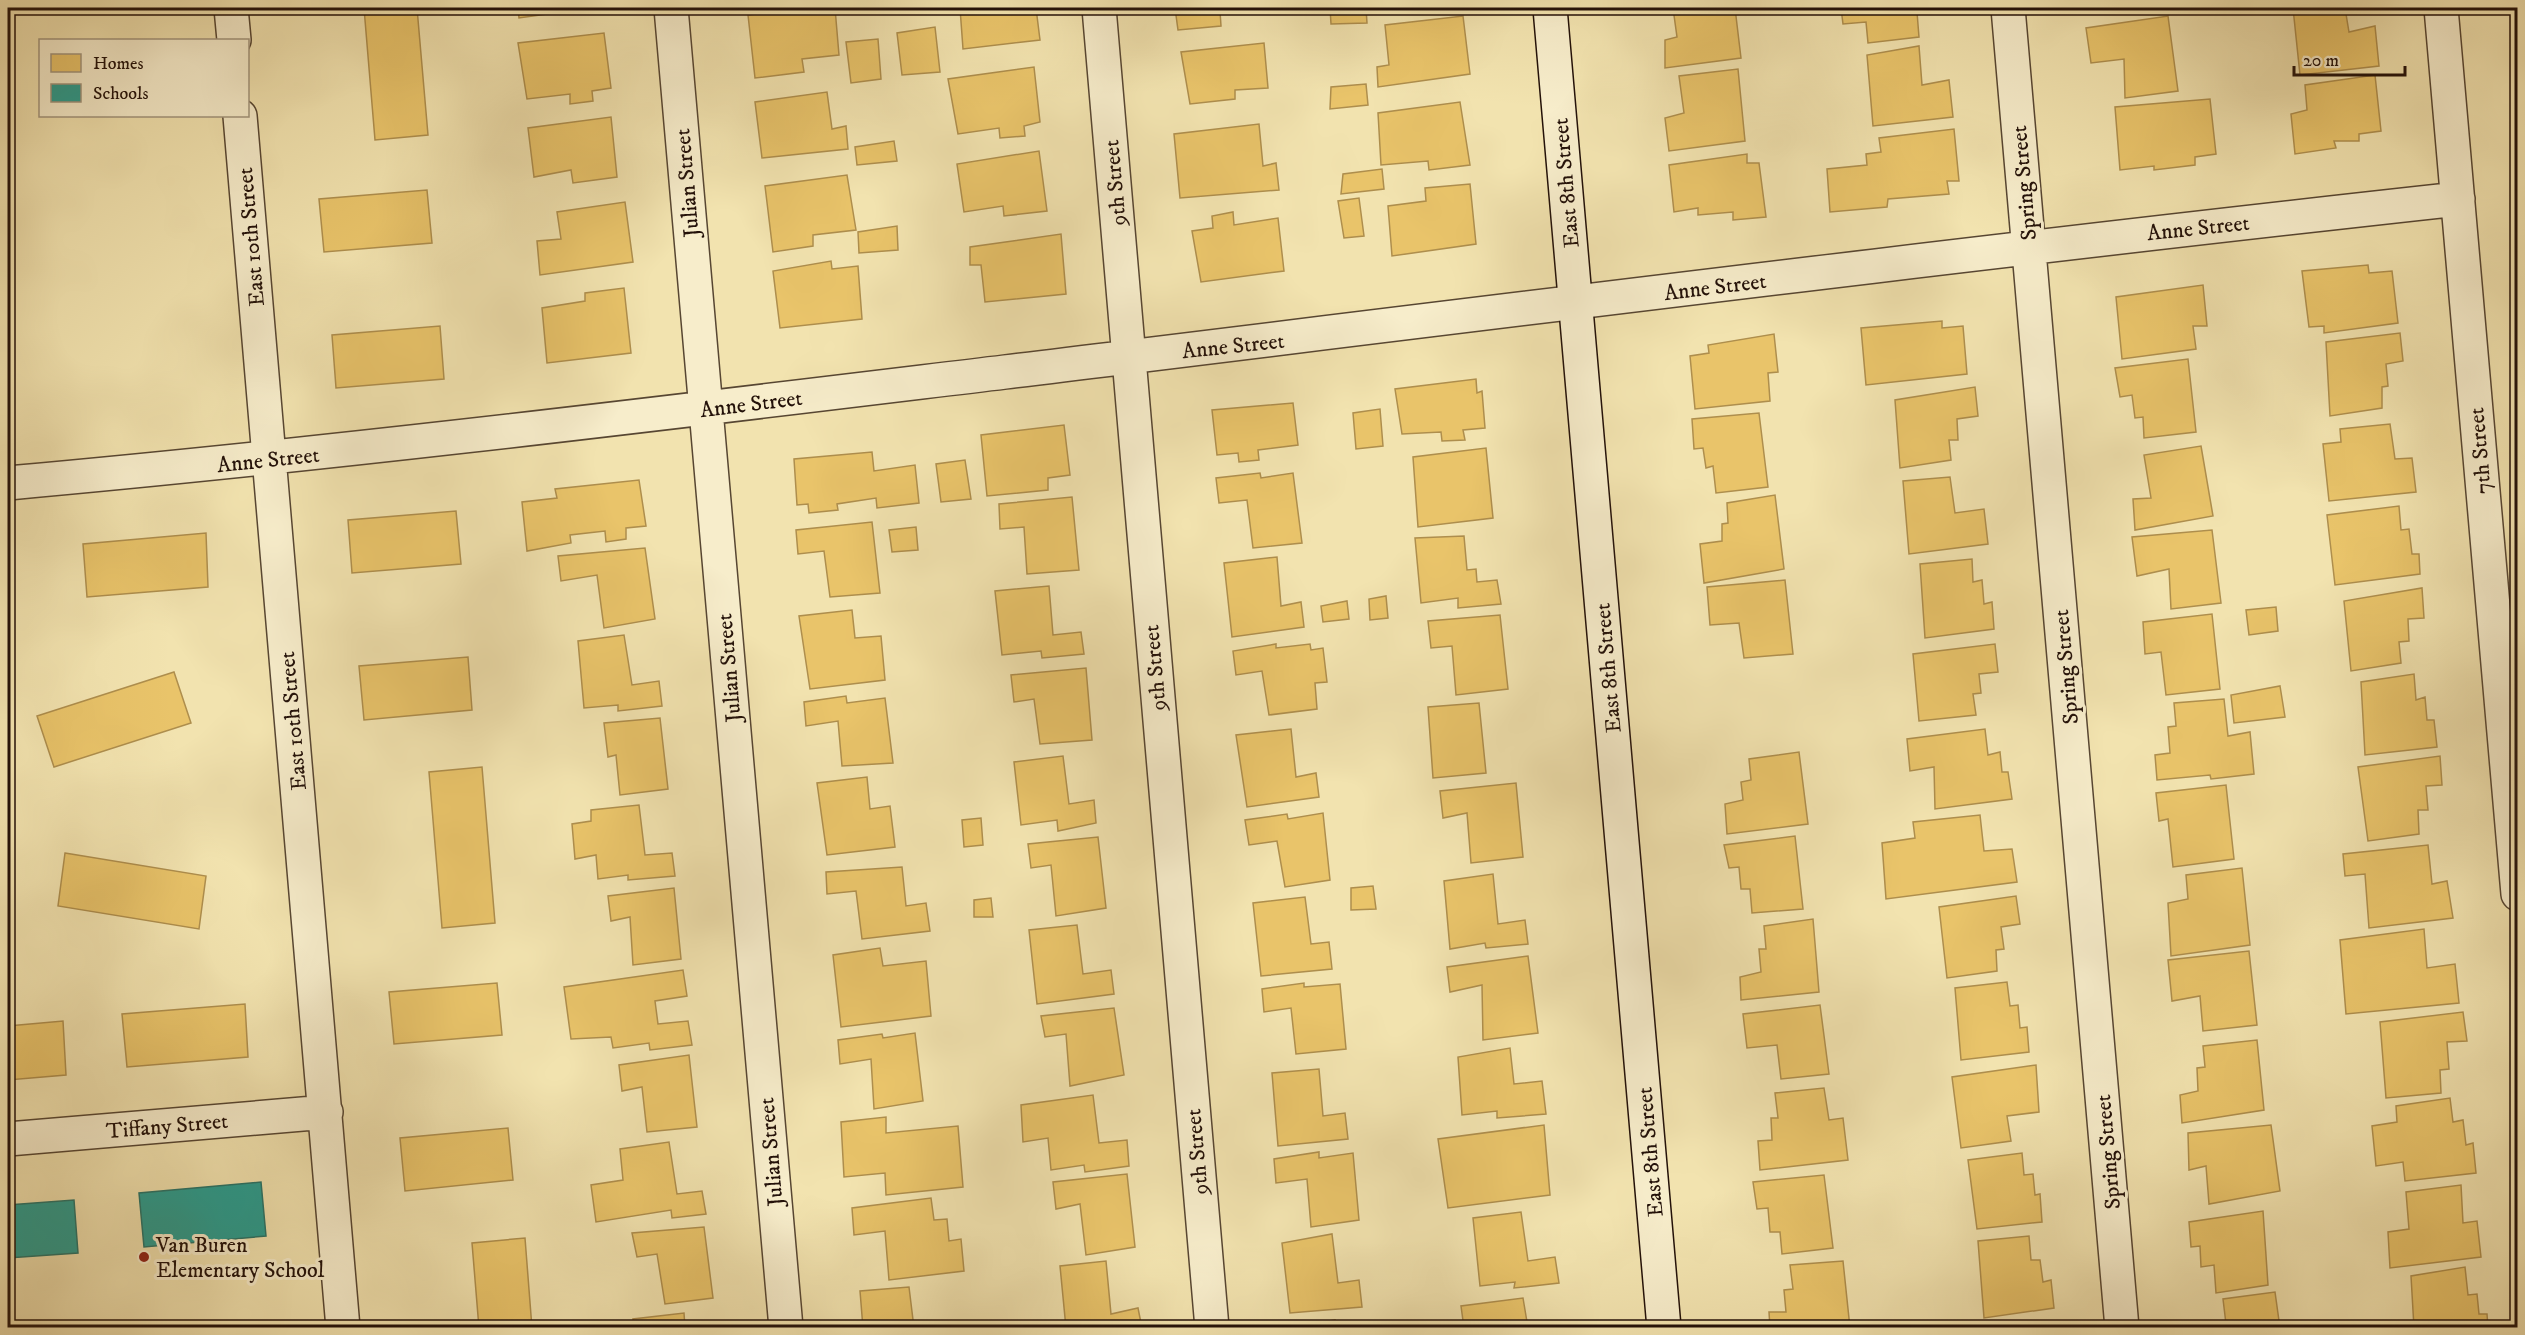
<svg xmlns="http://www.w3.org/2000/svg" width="2525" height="1335" viewBox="0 0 2525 1335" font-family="'IM FELL DW Pica',serif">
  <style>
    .homes { fill: #e9c46a; stroke: #ae8e4d; stroke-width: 1.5 }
    .schools { fill: #2a9d8f; stroke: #287367; stroke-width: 1.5 }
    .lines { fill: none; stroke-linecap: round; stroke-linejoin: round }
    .street-casing { stroke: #574632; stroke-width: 36 }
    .secondary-casing { stroke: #231109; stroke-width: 36 }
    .street { stroke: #f7edcb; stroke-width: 33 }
    .secondary { stroke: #f7edcb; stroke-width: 33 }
    .poi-dot { fill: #8f2418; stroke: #f7edcb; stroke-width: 2 }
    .labels { text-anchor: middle; stroke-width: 6; stroke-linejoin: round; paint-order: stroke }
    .street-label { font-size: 22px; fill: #231109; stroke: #f7edcb }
    .poi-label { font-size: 22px; fill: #231109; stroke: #f7edcb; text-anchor: start }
  </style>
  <rect width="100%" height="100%" fill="#f2e3af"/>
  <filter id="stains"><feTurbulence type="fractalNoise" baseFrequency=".00333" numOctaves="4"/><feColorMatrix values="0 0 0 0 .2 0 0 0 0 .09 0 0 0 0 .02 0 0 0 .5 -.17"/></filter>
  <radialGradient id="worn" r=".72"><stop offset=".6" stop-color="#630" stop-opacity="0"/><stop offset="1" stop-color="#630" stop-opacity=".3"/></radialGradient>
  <path class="homes" d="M364,8H417L428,135L375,140Z
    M518,8H591L519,18Z
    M804,8H835L839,55L802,59L804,72L755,78L748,15Z
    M960,8H1036L1040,40L963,49Z
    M1175,8H1273L1220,11L1221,26L1178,30Z
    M1330,8H1366L1367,23L1331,24Z
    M1673,8H1735L1741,58L1665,68V40L1677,37Z
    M1841,8H1925L1926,11L1917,12L1919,37L1868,43L1866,22L1843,24Z
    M2112,8H2158V10L2113,13Z
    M2293,8H2345L2349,32L2375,26L2379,66L2300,75Z
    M1463,16L1470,74L1378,87L1377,67L1389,65L1385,25Z
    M2168,16L2178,91L2125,98L2124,59L2091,63L2086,28Z
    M935,27L940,72L902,75L897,33Z
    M604,33L611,88L592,91L593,101L570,104V94L527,99L518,43Z
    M878,39L881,79L851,83L846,42Z
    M1264,43L1268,88L1235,90V99L1190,104L1181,52Z
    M1919,46L1922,85L1949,80L1953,117L1873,126L1867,55Z
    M1034,67L1040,122L1024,126L1025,136L1000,138L999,128L958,134L948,79Z
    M1738,69L1745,141L1669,151L1665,118L1684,113L1679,76Z
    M2375,75L2381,131L2359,134V141H2334L2336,148L2295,154L2291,114L2307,110L2305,85Z
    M1366,84L1368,105L1330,109L1331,87Z
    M827,92L832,129L846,126L848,149L762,158L755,102Z
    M2210,99L2216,154L2195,157V165L2154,170V166L2120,170L2115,107Z
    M1460,102L1470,165L1429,170L1428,161L1381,165L1378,113Z
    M611,117L617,177L573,183L571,170L534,177L528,128Z
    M1259,124L1263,166L1276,163L1279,190L1180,198L1174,134Z
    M1954,129L1959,181H1947L1949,194L1888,199L1887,207L1830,212L1827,169L1867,165L1866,154L1881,152L1879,138Z
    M894,141L897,161L857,165L855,147Z
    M1039,151L1047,211L1004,216L1003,206L964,212L957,164Z
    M1747,154V163H1759L1766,217L1733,220V212L1698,215V208L1674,212L1669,165Z
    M1382,169L1384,189L1341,194L1343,174Z
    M847,175L856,230L813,235V246L773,252L765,186Z
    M1470,184L1476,244L1392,256L1388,206L1426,201L1425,188Z
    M427,190L432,243L324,252L319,199Z
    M1359,198L1364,236L1344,238L1338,201Z
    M625,202L633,262L540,275L537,241L561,239L557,212Z
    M1233,212L1234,225L1278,218L1284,271L1201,282L1192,231L1213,228L1212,216Z
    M897,226L898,250L859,253L858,232Z
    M1061,234L1066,294L985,302L981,265H970V247Z
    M831,261L832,269L858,266L862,319L780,328L773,271Z
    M2368,265L2369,273L2392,271L2398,323L2324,333V326L2309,327L2302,271Z
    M2203,285L2207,326H2193L2196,349L2122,359L2116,297Z
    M624,288L631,353L547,363L542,308L585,301V293Z
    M1942,321V328L1963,326L1967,374L1866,385L1861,328Z
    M440,326L444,379L336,388L332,335Z
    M2400,333L2403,361L2386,364L2388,386L2382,387V408L2330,416L2326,342Z
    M1774,334L1778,372L1768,373L1770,401L1695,409L1690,356L1709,353L1708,345Z
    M2188,359L2196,432L2144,438L2143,417L2135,418L2132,395L2120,397L2115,368Z
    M1476,379L1477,393L1482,391L1485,428L1463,430L1465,440L1442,441L1441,432L1402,434L1395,389Z
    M1975,387L1978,416L1957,419L1958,440H1949L1951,460L1900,468L1895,400Z
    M1293,403L1298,445L1258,450L1259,460L1239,462L1238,453L1217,455L1212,410Z
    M1380,409L1383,446L1356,449L1353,413Z
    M1759,413L1768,487L1716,493L1713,466L1706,468L1703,448L1694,449L1692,419Z
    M2390,424L2395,459L2412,458L2416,492L2329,501L2323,444L2341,442L2340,429Z
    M1064,425L1070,475L1048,478V490L987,496L981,435Z
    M2201,446L2213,516L2135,530L2133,499L2151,498L2144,455Z
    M1486,448L1493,518L1418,527L1413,457Z
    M872,452L874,471L915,465L919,503L877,508L876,498L837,504L838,510L809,513L808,504L797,505L794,459Z
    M965,460L971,499L941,502L936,464Z
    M1260,473L1261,478L1293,473L1302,543L1253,548L1247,500L1219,503L1216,478Z
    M1950,477L1955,513L1984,509L1988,544L1909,554L1903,481Z
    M639,480L646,526L626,528V539L606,542L605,531L570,535L571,543L527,551L522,502L557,498L555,489Z
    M1775,495L1784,569L1704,583L1700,544L1722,541V524L1728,523L1727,503Z
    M1072,497L1079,570L1027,574L1024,527L1000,529L999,504Z
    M2399,506L2401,530L2409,529L2412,554H2419L2420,574L2335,585L2327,515Z
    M456,511L461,564L352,573L348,520Z
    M872,522L880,593L830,597L824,551L798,554L796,530Z
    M916,527L918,550L892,552L889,530Z
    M2212,530L2221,603L2171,609L2169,569L2137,576L2132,537Z
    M206,533L208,587L87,597L83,544Z
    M1464,536L1467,570L1476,569L1477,582L1497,580L1501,604L1458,608V598L1421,603L1415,538Z
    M645,548L655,619L604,628L597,575L561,581L558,556Z
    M1277,557L1281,606L1301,602L1304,627L1232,637L1224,563Z
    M1972,559L1973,582L1982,580L1984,604L1992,602L1994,629L1925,638L1920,564Z
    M1785,580L1793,654L1744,658L1739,623L1710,625L1707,587Z
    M1049,586L1053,635L1081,632L1084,654L1042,658L1041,651L1002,655L995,591Z
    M2422,588L2424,618L2408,619L2409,641L2399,642L2401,663L2351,671L2344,601Z
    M1386,596L1388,618L1370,620L1369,599Z
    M1347,601L1349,619L1323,622L1321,606Z
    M2276,607L2278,631L2249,635L2246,610Z
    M852,610L855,638L881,636L885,680L810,689L799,616Z
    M2212,614L2220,689L2166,695L2161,652L2145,654L2143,622Z
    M1500,615L1508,689L1456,695L1452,646L1431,648L1428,621Z
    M624,635L632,685L659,681L662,706L618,711V705L584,708L578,641Z
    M1276,644V648L1310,644L1311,650L1323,648L1327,682L1315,683L1317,709L1269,715L1262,671L1236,675L1233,651Z
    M1995,644L1998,672L1979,674L1981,693L1973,694L1976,715L1919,721L1913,654Z
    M468,657L472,710L364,720L359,666Z
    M1086,668L1092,740L1040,744L1034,699L1014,702L1011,675Z
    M174,672L191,723L54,767L37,716Z
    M2414,674L2416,700L2425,697L2427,720H2434L2437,747L2365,755L2361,682Z
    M2280,686L2285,717L2234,723L2231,695Z
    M846,696L847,703L885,698L893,763L842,766L838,721L806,726L804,702Z
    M2224,699L2228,736L2250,732L2254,774L2211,779L2210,775L2157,780L2155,755L2170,753L2168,727L2176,726L2174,703Z
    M1479,703L1486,773L1433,778L1428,707Z
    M660,718L668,789L620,795L616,755L608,757L604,723Z
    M1291,729L1296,777L1316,773L1319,797L1247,807L1236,735Z
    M1985,729L1988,755L2000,752L2002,772H2008L2012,799L1935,809L1934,767L1910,771L1907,739Z
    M1799,752L1808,824L1727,834L1725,804L1743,800L1741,782L1751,780L1749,759Z
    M1063,756L1069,804L1094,800L1096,823L1058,831L1057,820L1021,825L1014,762Z
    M2440,756L2442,785L2426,786L2428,810H2418L2419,834L2368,841L2358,767Z
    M482,767L495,923L442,928L429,772Z
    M867,777L870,809L890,806L895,847L827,855L817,783Z
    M1516,783L1523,857L1471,863L1467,813L1443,818L1440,791Z
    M2226,785L2234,859L2173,867L2168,819L2159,821L2156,793Z
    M639,805L645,855L672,853L675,876L628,880V875L598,879L596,855L575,859L572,824L591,821V810Z
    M1323,813L1330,880L1285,887L1277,841L1249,845L1245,820L1287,814L1288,819Z
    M1980,815L1984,851L2012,849L2017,882L1886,899L1882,843L1915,838L1913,822Z
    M981,818L983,845L964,847L962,820Z
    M1795,836L1803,909L1752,913L1750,889H1741L1739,867L1729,868L1724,845Z
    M1098,837L1106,908L1056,916L1051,865L1031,868L1028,844Z
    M2428,845L2432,884L2447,881L2453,918L2369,928L2365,874L2345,876L2343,854Z
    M65,853L206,876L199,929L58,906Z
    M902,867L906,906L926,903L930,931L862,939L856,891L827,894L826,872Z
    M2242,868L2250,945L2171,956L2168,903L2188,899L2186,875Z
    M1493,874L1498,924L1525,920L1528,944L1486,948L1485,943L1450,949L1444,881Z
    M1373,886L1376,909L1351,910V888Z
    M674,888L681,959L633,965L630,917L611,921L608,896Z
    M2016,896L2020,924L2001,927L2004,949L1996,950L1997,971L1947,978L1939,907Z
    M1305,897L1311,944L1329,942L1332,969L1261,976L1253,903Z
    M991,898L993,917H974V900Z
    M1813,919L1819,992L1741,1000L1740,977L1761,972L1759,949H1766L1764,926Z
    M1077,925L1083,974L1111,970L1114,994L1037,1004L1029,930Z
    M2424,929L2427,968L2455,964L2459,1003L2346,1014L2340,940Z
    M880,948L883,966L926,961L931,1016L841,1027L833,955Z
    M2249,951L2257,1025L2203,1031L2200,996L2172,1001L2168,960Z
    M1528,956L1538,1033L1483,1040L1482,985L1450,992L1447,967Z
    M683,970L687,996L655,1001L658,1024L688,1021L692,1045L650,1050L649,1043L613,1048L611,1037L571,1039L564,987Z
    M2007,982L2010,1006L2018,1005L2020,1028L2027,1027L2029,1052L1961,1060L1955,988Z
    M497,983L502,1035L394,1044L389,992Z
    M1304,983V987L1340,984L1346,1049L1296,1054L1291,1008L1264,1012L1262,989Z
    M245,1004L248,1057L127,1067L122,1014Z
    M1820,1005L1829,1074L1781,1079L1777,1045L1747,1048L1743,1014Z
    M1114,1008L1124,1075L1070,1086L1066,1034L1045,1037L1041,1016Z
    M2463,1012L2467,1041L2447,1042L2449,1069L2440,1070L2441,1093L2386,1098L2380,1022Z
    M63,1021L66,1075L8,1080V1026Z
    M915,1033L923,1101L874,1109L871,1059L840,1064L838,1040L882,1034L883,1038Z
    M2257,1040L2264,1110L2182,1123L2180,1095L2198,1091L2197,1068L2205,1067L2203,1046Z
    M1510,1048L1514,1084L1542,1081L1546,1114L1497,1118V1111L1462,1115L1458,1057Z
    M689,1055L697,1127L647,1132L642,1087L622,1091L619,1065Z
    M2036,1065L2039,1112L2007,1116L2011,1141L1961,1148L1952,1077Z
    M1319,1069L1323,1116L1345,1113L1348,1139L1278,1146L1272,1073Z
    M1824,1088L1829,1120L1843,1118L1848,1160L1760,1170L1758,1141L1772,1140L1771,1118H1778L1775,1093Z
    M1093,1095L1099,1143L1127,1140L1129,1166L1085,1172L1084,1165L1051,1170L1048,1138L1023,1142L1021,1105Z
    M2450,1098L2453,1122L2463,1120L2466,1145L2473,1143L2476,1173L2405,1181L2403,1162L2376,1166L2372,1126L2397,1122L2396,1106Z
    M886,1117V1133L958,1126L963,1187L886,1195L885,1173L844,1177L841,1122Z
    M1544,1125L1550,1195L1448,1208L1438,1139Z
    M2271,1125L2280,1191L2209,1204L2206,1166L2189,1170L2188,1133Z
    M508,1128L513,1180L405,1191L400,1138Z
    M669,1142L677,1194L702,1191L706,1214L672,1218L671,1210L596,1222L591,1185L623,1180L620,1149Z
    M1319,1152V1158L1353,1153L1359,1220L1311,1227L1307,1179L1276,1183L1274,1159Z
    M2022,1153L2024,1175L2033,1174L2035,1195L2040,1194L2042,1222L1977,1229L1968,1160Z
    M1127,1174L1135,1247L1086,1255L1080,1204L1056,1209L1053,1182Z
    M1824,1175L1833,1248L1782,1254L1780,1232H1770L1768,1208L1757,1209L1753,1182Z
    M2461,1185L2463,1223L2477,1221L2481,1257L2390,1268L2388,1232L2409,1229L2406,1192Z
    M931,1198L934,1220L947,1219L949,1241L961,1239L964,1271L889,1280L885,1231L854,1235L852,1208Z
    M2263,1211L2268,1285L2216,1293L2214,1265L2201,1267L2200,1246L2191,1247L2189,1222Z
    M1521,1212L1528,1261L1555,1257L1559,1283L1514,1288L1515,1282L1480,1286L1473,1218Z
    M704,1227L713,1298L665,1304L657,1254L637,1257L632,1233Z
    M1332,1234L1338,1283L1359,1280L1362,1307L1290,1313L1282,1243Z
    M2029,1236L2031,1260H2040L2043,1282L2051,1280L2054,1308L1984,1318L1978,1241Z
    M525,1238L532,1328H479L472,1243Z
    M1106,1261L1111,1314L1138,1308L1142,1328H1066L1060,1266Z
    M1843,1261L1850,1328H1770L1769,1312H1786L1784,1290L1793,1289L1790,1265Z
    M2465,1267L2468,1295L2477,1294L2479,1314H2487L2488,1328H2414L2411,1276Z
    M909,1287L914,1328H863L860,1291Z
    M2275,1292L2280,1328H2217L2226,1324L2223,1299Z
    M1523,1298L1528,1328H1464L1461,1306Z
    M684,1313L685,1328H635L633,1319Z
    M1335,1320V1326L1367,1324L1368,1328H1289Z
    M2036,1322V1328H1991Z
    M1567,1324L1568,1328H1539Z"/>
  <path class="schools" d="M261,1182L266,1236L144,1247L139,1193Z
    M74,1200L78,1253L8,1258V1205Z"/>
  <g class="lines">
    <defs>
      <path id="street" d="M231,8L234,40
        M671,8L786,1328
        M1099,8L1212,1328
        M2008,8L2122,1328
        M2441,8L2518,894
        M240,116L343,1328
        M8,483C341,453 673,412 1005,372C1489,313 1973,252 2458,199
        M8,1139L326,1112"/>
      <path id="secondary" d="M1550,8L1664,1328"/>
    </defs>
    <use href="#street" class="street-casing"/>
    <use href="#secondary" class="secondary-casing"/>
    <use href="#street" class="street"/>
    <use href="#secondary" class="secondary"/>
  </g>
  <circle class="poi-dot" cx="144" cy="1257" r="6"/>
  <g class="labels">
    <g class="street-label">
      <text transform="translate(686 183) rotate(-95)" y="8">Julian Street</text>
      <text transform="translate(1114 183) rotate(-95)" y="8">9th Street</text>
      <text transform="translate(1565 183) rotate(-95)" y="8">East 8th Street</text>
      <text transform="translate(2023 183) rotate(-95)" y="8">Spring Street</text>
      <text transform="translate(2198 227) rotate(-6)" y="8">Anne Street</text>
      <text transform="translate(250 237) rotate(-95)" y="8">East 10th Street</text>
      <text transform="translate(1715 286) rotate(-7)" y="8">Anne Street</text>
      <text transform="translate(1233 345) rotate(-6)" y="8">Anne Street</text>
      <text transform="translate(751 403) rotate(-7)" y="8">Anne Street</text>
      <text transform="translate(2479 451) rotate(-95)" y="8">7th Street</text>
      <text transform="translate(268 459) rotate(-6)" y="8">Anne Street</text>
      <text transform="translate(2065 667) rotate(-95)" y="8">Spring Street</text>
      <text transform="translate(728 668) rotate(-95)" y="8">Julian Street</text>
      <text transform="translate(1154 668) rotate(-95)" y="8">9th Street</text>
      <text transform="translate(1607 668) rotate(-95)" y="8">East 8th Street</text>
      <text transform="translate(292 721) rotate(-95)" y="8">East 10th Street</text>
      <text transform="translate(167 1125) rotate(-5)" y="8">Tiffany Street</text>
      <text transform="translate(770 1152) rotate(-95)" y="8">Julian Street</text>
      <text transform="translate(1196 1152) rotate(-95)" y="8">9th Street</text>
      <text transform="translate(1649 1152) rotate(-95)" y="8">East 8th Street</text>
      <text transform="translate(2107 1152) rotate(-95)" y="8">Spring Street</text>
    </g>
    <g class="poi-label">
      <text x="156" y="1252">Van Buren<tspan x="156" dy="25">Elementary School</tspan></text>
    </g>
  </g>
  <rect width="2525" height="1335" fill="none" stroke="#f2e3af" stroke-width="30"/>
  <rect x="9" y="9" width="2507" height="1317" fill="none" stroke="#231109" stroke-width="3"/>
  <rect x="15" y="15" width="2495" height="1305" fill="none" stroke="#231109" stroke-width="1.5"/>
  <rect x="39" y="39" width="210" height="78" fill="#f7edcb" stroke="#a2957d" stroke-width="1.5"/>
  <rect x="51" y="54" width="30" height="18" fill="#e9c46a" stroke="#a2957d" stroke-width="1.5"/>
  <text x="93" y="69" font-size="18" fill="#231109">Homes</text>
  <rect x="51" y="84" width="30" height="18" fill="#2a9d8f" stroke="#a2957d" stroke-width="1.5"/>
  <text x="93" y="99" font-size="18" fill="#231109">Schools</text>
  <path d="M2294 66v9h111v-9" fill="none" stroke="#231109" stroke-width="3"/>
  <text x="2303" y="66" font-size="18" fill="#231109" stroke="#f7edcb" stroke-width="4.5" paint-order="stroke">20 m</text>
  <rect width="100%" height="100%" filter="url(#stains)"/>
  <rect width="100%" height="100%" fill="url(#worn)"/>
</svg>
